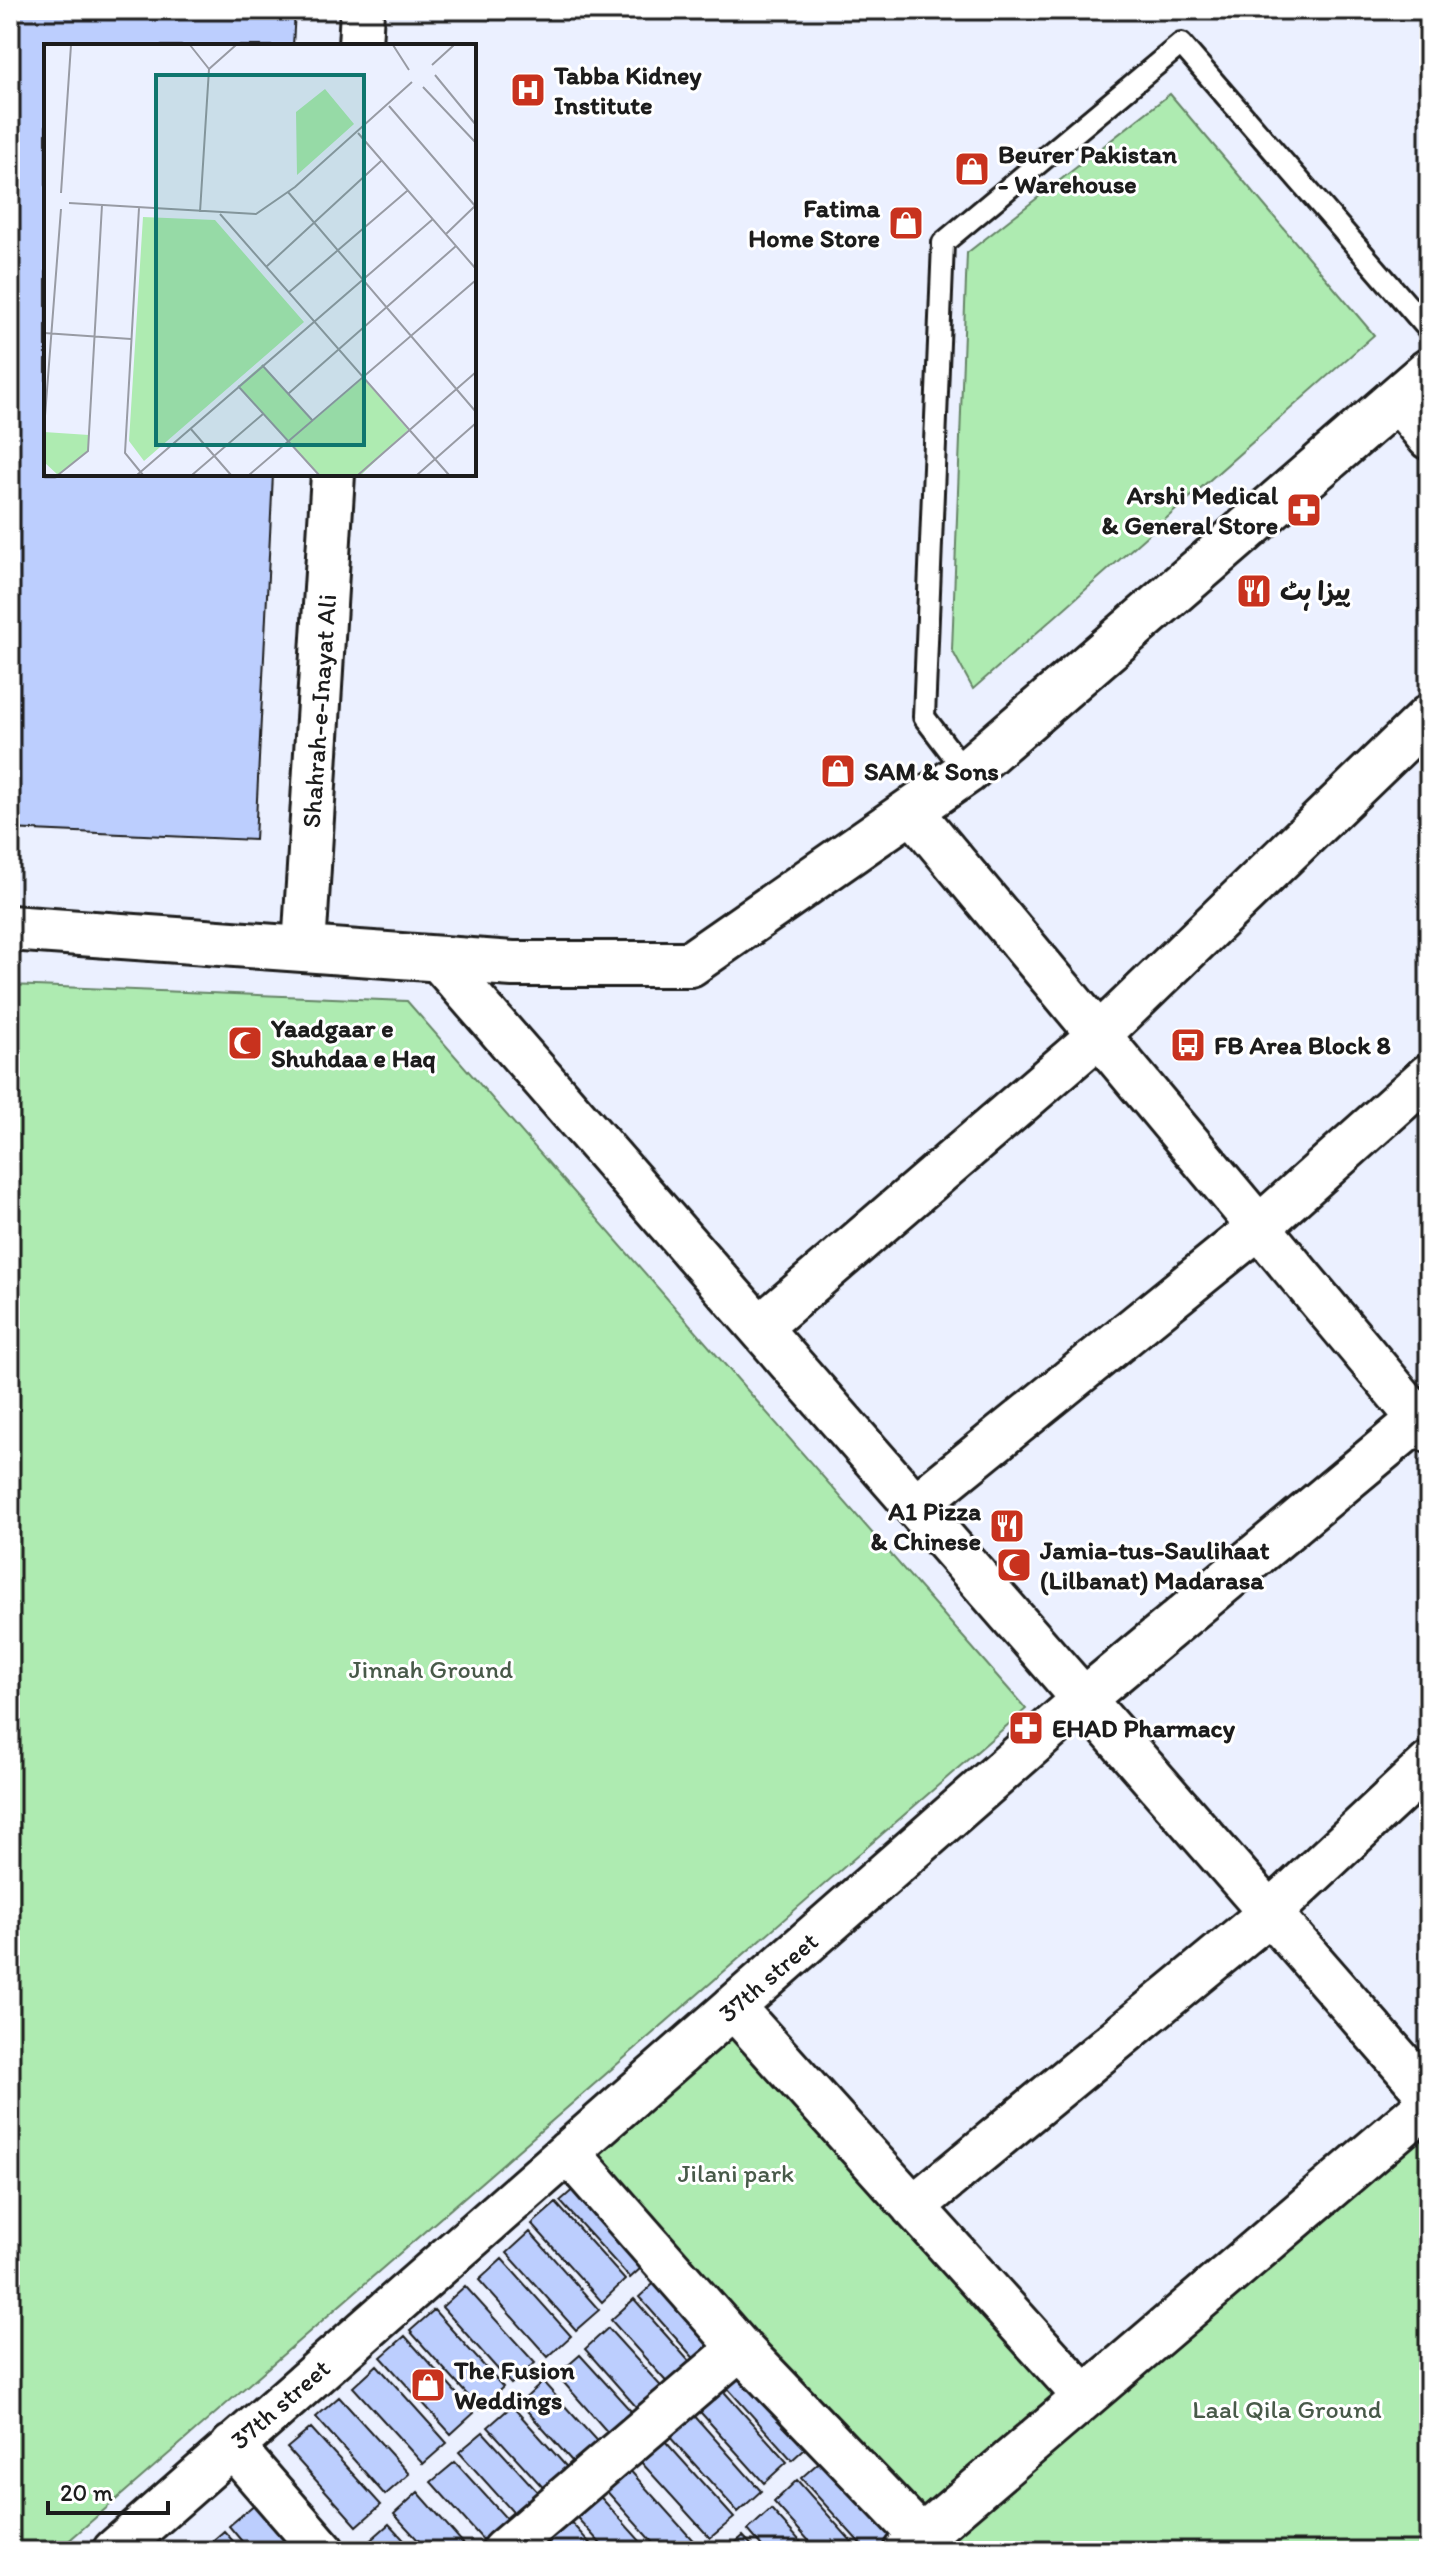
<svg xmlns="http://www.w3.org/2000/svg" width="1439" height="2561" viewBox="0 0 1439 2561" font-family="Itim,'Playpen Sans Arabic',sans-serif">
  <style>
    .green { fill: #aeebb1; stroke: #658466; stroke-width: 2 }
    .building { fill: #bccefe; stroke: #1c1c1c; stroke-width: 2 }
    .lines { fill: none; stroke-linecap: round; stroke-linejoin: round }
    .service-casing { stroke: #1c1c1c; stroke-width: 26 }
    .minor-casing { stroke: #1c1c1c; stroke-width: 48 }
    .tertiary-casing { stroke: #1c1c1c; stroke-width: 50 }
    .service { stroke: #fff; stroke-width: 20 }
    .minor { stroke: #fff; stroke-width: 42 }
    .tertiary { stroke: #fff; stroke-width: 44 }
    .labels { text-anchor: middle; stroke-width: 6; stroke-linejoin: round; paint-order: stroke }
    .poi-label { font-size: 26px; font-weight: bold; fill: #1c1c1c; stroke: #fff; text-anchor: start }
    .street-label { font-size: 26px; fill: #1c1c1c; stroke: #fff }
    .park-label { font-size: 26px; fill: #485a49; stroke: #fff }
    .inset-road { fill: none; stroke: #989ba4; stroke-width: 2 }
    .view { fill: #0f766e; fill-opacity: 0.15; stroke: #0f766e; stroke-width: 4 }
    .inset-edge { fill: none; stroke: #1c1c1c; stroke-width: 4 }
  </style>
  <rect width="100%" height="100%" fill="#ebf0ff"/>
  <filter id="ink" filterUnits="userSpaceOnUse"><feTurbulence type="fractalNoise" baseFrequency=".0125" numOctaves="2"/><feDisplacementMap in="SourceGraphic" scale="16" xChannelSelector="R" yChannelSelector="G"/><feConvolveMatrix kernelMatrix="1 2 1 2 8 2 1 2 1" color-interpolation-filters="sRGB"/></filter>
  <g filter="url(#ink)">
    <path class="green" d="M1170,94L1374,335L973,689L952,650L967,253Z
      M10,985L407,1001L1026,1709L57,2551H10Z
      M733,2007L1085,2397L1429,2103V2551H935L568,2152Z"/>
    <path class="building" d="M10,10H295L293,46H46V474H273L255,840L10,829Z
      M584,2180L653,2257L630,2278L560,2201Z
      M556,2203L625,2280L602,2302L532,2224Z
      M530,2232L599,2310L576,2330L507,2253Z
      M502,2259L571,2336L548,2357L479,2280Z
      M662,2276L731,2354L708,2374L639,2297Z
      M465,2286L535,2363L511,2384L442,2307Z
      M634,2299L703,2377L680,2397L611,2320Z
      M434,2310L503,2387L480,2409L410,2331Z
      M608,2328L678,2405L654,2427L585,2349Z
      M405,2336L474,2413L451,2434L381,2357Z
      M580,2355L650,2432L626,2453L557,2375Z
      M746,2361L815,2439L792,2460L722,2382Z
      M377,2365L447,2443L423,2464L353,2387Z
      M543,2382L613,2459L589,2480L520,2403Z
      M718,2385L787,2462L764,2483L694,2405Z
      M339,2397L409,2474L385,2495L316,2417Z
      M512,2406L582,2484L558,2504L488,2427Z
      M692,2413L761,2491L738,2512L668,2435Z
      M311,2428L381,2505L357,2526L287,2448Z
      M483,2432L553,2509L529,2530L459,2452Z
      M664,2440L734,2518L710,2538L640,2461Z
      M825,2457L895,2535L876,2551H867L801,2478Z
      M455,2462L525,2539L493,2551L431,2482Z
      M627,2467L697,2545L690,2551H660L604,2488Z
      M797,2480L860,2551H818L774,2502Z
      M418,2492L470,2551H428L394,2514Z
      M596,2492L649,2551H607L572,2512Z
      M256,2503L297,2551H250L229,2526Z
      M771,2509L809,2551H766L748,2530Z
      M566,2517L597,2551H555L543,2538Z
      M389,2524L414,2551H371L365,2545Z
      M224,2531L242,2551H201Z
      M743,2536L757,2551H726Z"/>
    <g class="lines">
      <defs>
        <path id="service" d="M966,772L924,717L943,243L1181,44L1429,330"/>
        <path id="minor" d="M360,46L362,10
          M1397,399L1429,438
          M911,810L1429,1431
          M304,949L333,474
          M437,958L1429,2095
          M760,1327L1099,1035L1429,716
          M915,1506L1259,1227L1429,1075
          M733,2007L1085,2397
          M568,2152L740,2348L935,2551
          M913,2207L1270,1913L1429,1764
          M232,2446L323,2551
          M114,2551L1084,1699L1429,1411
          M503,2551L740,2348
          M905,2551L1429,2103"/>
        <path id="tertiary" d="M10,928L513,964H690L966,772L1429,371"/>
      </defs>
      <use href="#service" class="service-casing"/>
      <use href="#minor" class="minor-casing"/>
      <use href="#tertiary" class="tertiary-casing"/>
      <use href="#service" class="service"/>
      <use href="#minor" class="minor"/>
      <use href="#tertiary" class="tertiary"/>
    </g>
  </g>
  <defs>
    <symbol id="hospital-square" viewBox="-11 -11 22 22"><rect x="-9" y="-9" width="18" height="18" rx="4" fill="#c8321e" stroke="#fff"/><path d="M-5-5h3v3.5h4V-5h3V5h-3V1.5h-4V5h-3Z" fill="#fff"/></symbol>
    <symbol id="shop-square" viewBox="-11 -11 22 22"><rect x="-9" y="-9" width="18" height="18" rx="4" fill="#c8321e" stroke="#fff"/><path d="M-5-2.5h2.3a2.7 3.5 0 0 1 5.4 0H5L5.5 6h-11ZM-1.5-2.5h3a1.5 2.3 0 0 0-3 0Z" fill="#fff"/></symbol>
    <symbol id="pharmacy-square" viewBox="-11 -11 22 22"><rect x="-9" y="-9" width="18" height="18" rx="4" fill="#c8321e" stroke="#fff"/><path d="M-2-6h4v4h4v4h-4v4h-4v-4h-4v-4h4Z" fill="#fff"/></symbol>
    <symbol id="restaurant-square" viewBox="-11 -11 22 22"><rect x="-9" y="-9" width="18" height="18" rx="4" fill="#c8321e" stroke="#fff"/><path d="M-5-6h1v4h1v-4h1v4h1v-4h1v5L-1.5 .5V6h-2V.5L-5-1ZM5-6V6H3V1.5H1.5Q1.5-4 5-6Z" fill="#fff"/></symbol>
    <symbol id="mosque-square" viewBox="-11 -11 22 22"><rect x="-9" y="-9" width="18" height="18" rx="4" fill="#c8321e" stroke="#fff"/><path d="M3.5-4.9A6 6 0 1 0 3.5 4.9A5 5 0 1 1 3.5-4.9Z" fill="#fff"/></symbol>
    <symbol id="bus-square" viewBox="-11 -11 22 22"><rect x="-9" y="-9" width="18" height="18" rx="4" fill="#c8321e" stroke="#fff"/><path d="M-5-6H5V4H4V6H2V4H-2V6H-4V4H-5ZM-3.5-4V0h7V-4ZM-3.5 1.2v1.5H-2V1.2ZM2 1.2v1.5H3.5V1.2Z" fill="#fff"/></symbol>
  </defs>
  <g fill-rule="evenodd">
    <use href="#hospital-square" x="508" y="70" width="40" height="40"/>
    <use href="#shop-square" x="952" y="149" width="40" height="40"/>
    <use href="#shop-square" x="886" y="203" width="40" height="40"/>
    <use href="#pharmacy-square" x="1284" y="490" width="40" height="40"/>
    <use href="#restaurant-square" x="1234" y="571" width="40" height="40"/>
    <use href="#shop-square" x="818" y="751" width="40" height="40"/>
    <use href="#mosque-square" x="225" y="1023" width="40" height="40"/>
    <use href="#bus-square" x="1168" y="1025" width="40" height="40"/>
    <use href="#restaurant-square" x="987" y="1506" width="40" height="40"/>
    <use href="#mosque-square" x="994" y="1545" width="40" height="40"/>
    <use href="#pharmacy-square" x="1006" y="1708" width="40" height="40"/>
    <use href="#shop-square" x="408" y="2365" width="40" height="40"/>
  </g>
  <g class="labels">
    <g class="poi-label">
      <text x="554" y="84">Tabba Kidney<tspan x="554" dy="30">Institute</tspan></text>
      <text x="998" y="163">Beurer Pakistan<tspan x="998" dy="30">- Warehouse</tspan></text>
      <text x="880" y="217" text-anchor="end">Fatima<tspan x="880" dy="30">Home Store</tspan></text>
      <text x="1278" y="504" text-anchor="end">Arshi Medical<tspan x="1278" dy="30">&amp; General Store</tspan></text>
      <text x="1280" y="600">پیزا ہٹ</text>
      <text x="864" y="780">SAM &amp; Sons</text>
      <text x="271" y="1037">Yaadgaar e<tspan x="271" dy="30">Shuhdaa e Haq</tspan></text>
      <text x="1214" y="1054">FB Area Block 8</text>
      <text x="981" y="1520" text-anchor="end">A1 Pizza<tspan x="981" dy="30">&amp; Chinese</tspan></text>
      <text x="1040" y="1559">Jamia-tus-Saulihaat<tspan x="1040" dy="30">(Lilbanat) Madarasa</tspan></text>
      <text x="1052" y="1737">EHAD Pharmacy</text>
      <text x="454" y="2379">The Fusion<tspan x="454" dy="30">Weddings</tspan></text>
    </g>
    <g class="street-label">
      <text transform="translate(319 711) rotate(-86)" y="9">Shahrah-e-Inayat Ali</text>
      <text transform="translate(768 1977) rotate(-41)" y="9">37th street</text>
      <text transform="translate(280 2404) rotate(-41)" y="9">37th street</text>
    </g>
    <g class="park-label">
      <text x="431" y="1678">Jinnah Ground</text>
      <text x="736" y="2182">Jilani park</text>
      <text x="1287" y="2418">Laal Qila Ground</text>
    </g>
  </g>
  <g transform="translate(44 44)">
    <rect width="432" height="432" fill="#ebf0ff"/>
    <path d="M281,45L310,80L253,131L252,68ZM99,173L171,176L260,278L100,417L85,397ZM218,321L269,377L319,334L364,386L317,431H275L194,342ZM0,388L45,391L44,407L14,431L0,418Z" fill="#aeebb1"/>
    <path class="inset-road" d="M146,1L165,25M349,1L365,26M388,21L410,1M391,31L432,81M379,43L432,99M345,62L432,163M314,89L432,225M244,148L432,368M17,149L27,1M25,159L212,170L251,143L368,38M95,164L81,409L99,431M156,168L165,25L192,1M176,170L405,431M402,190L432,161M222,223L337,117M244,249L363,147M0,289L87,295M218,321L269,377M194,342L275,431M244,350L412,202M146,384L187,431M0,385L17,165M14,431L44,407L58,161M93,431L389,175M148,431L219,370M205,431L432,236M314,431L432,328M373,431L432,379"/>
    <path class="view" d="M112,31H320V401H112Z"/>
    <rect width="432" height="432" class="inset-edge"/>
  </g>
  <rect width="1439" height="2561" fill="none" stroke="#fff" stroke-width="40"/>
  <rect x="20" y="20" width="1399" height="2521" fill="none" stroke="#1c1c1c" stroke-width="3" filter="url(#ink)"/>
  <path d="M48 2501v12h120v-12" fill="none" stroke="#1c1c1c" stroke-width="4"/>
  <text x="60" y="2501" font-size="24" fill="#1c1c1c" stroke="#ffffff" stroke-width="6" paint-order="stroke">20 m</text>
</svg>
